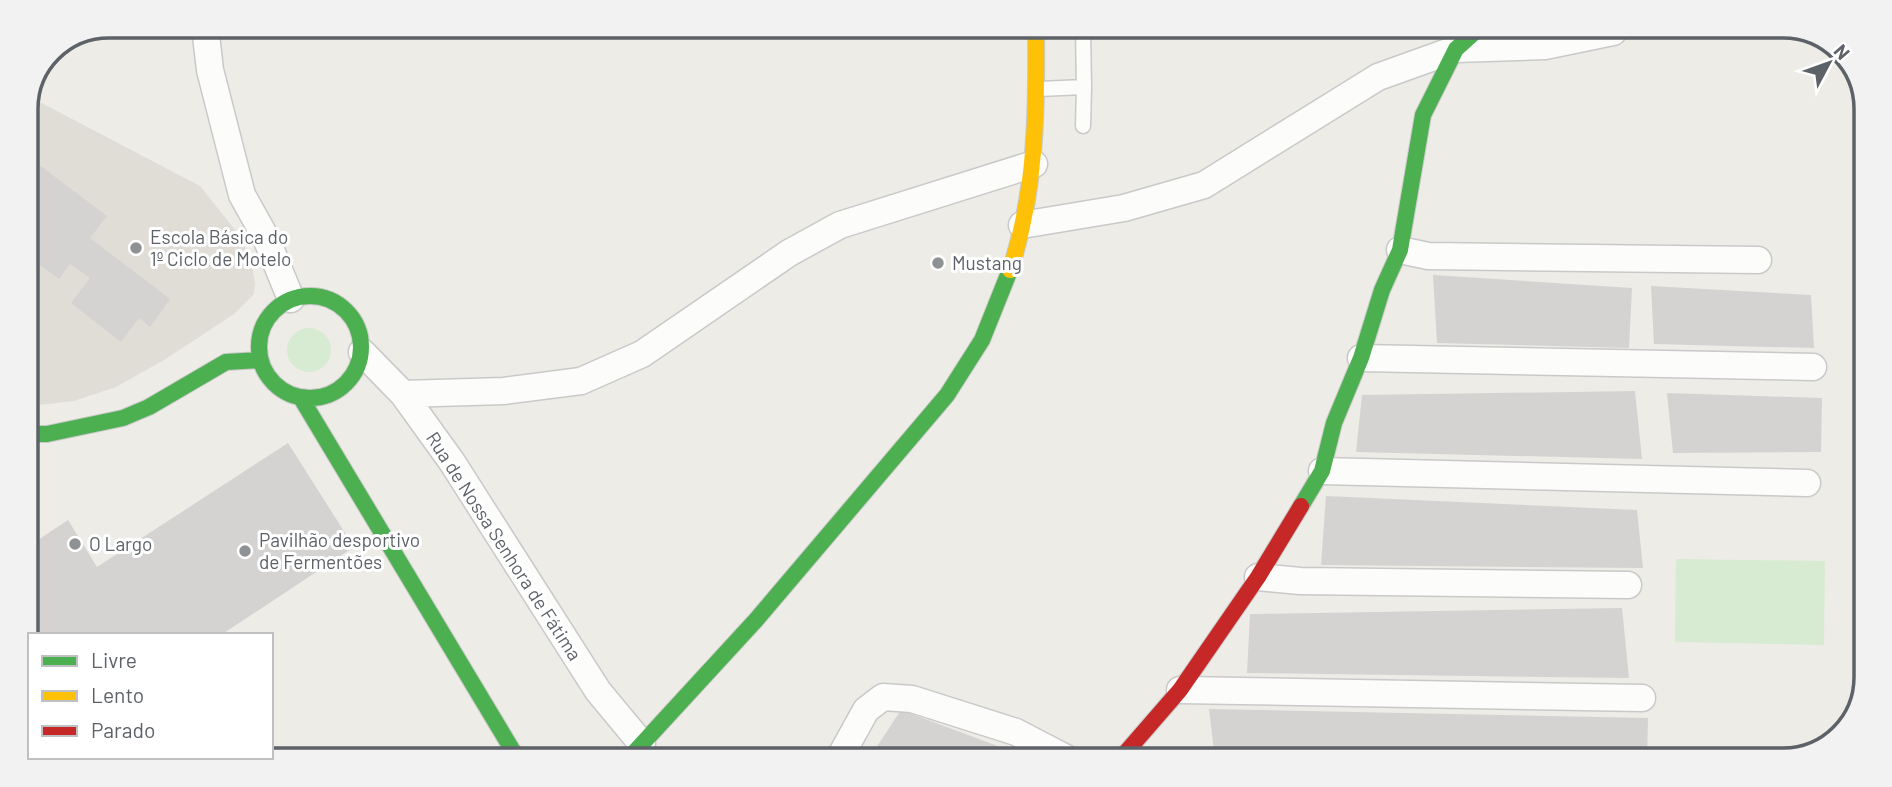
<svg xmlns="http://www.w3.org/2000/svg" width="1892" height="787" viewBox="0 0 1892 787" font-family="Barlow,sans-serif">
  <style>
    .education { fill: #e0dcd6 }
    .green { fill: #d6ebd1 }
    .building { fill: #d5d3d1 }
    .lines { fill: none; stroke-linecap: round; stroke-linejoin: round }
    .lane-casing { stroke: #c9c9c9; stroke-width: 17 }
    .street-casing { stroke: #c9c9c9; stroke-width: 29 }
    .fast-casing { stroke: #c9c9c9; stroke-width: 18 }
    .slow-casing { stroke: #c9c9c9; stroke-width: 18 }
    .jam-casing { stroke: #c9c9c9; stroke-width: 18 }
    .lane { stroke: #fcfcfb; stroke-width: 14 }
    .street { stroke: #fcfcfb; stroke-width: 26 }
    .fast { stroke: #4caf50; stroke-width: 16 }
    .slow { stroke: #ffc107; stroke-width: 16 }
    .jam { stroke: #c62828; stroke-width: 16 }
    .poi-dot { fill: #8f9294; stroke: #fff; stroke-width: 2.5 }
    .labels { text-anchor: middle; stroke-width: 6; stroke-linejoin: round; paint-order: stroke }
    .poi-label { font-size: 19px; fill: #5c6267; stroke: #fff; text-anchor: start }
    .street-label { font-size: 19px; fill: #5c6267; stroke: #fff }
    .rim { fill: none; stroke: #5c6267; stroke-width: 3.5 }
  </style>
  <rect width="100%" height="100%" fill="#edece7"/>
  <path class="education" d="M30,97L200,186L239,235L251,260L255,284L254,294L234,314L164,360L116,387L74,401L30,406H26V104Z"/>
  <path class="green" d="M287 350a22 22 0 1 1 44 0a22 22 0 1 1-44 0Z
    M1676,559L1825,561L1824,645L1675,642Z"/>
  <path class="building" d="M26,155L107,216L90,238L170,299L150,327L139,318L121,342L71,303L90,278L70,264L59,279L26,255Z
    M1433,275L1632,288L1629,348L1437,343Z
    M1651,286L1811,295L1814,348L1654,344Z
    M1635,391L1642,459L1356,452L1362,395Z
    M1667,393L1822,398L1821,452L1673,453Z
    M288,443L354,547L221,635H30V655L26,650V548L68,520L97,567Z
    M1326,496L1637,510L1643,568L1321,565Z
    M1622,608L1629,678L1247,673L1250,614Z
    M1209,709L1648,718L1647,760L1215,759Z
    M901,710L1003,748L1020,758L870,757Z"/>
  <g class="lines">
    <defs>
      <path id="lane" d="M1039,89L1084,87L1083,30
        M1083,126L1084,87"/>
      <path id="street" d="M205,27L210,70L242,195L266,238L291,299
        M1022,225L1124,208L1204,185L1378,77L1456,49L1545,46L1613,32
        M1400,250L1428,256L1758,260
        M362,352L403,394L452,462L598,691L642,744
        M1361,358L1813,367
        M403,394L504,391L581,381L642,354L789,253L840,225L1034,164
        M1322,471L1807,483
        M1258,577L1300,581L1628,585
        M1180,690L1642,698
        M840,757L866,710L883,697L912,699L1016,732L1066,758"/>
      <path id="fast" d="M259 347a51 51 0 1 1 102 0a51 51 0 1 1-102 0Z
        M301,398L516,756
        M26,434H47L123,418L149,407L226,362L260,360
        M1301,506L1322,471L1334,423L1361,358L1382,290L1400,250L1423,115L1456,49L1476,31
        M630,757L756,620L947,395L982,340L1010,270"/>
      <path id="slow" d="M1010,270C1036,193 1037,110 1036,30"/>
      <path id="jam" d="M1121,758L1180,690L1258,577L1301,506"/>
    </defs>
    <use href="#lane" class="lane-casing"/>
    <use href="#street" class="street-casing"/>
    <use href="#fast" class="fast-casing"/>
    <use href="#slow" class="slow-casing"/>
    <use href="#jam" class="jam-casing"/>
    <use href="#lane" class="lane"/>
    <use href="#street" class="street"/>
    <use href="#fast" class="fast"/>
    <use href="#slow" class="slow"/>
    <use href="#jam" class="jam"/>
  </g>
  <g class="poi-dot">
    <circle cx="136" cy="248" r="7"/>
    <circle cx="938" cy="263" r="7"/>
    <circle cx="75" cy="544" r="7"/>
    <circle cx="245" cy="551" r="7"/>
  </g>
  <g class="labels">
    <g class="poi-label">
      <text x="150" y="244">Escola Básica do<tspan x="150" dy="22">1º Ciclo de Motelo</tspan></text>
      <text x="952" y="270">Mustang</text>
      <text x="259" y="547">Pavilhão desportivo<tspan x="259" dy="22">de Fermentões</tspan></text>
      <text x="89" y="551">O Largo</text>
    </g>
    <g class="street-label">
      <text transform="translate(504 546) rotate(57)" y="7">Rua de Nossa Senhora de Fátima</text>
    </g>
  </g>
  <path d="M0 0H1892V787H0ZM109 38H1783A71 71 0 0 1 1854 109V677A71 71 0 0 1 1783 748H109A71 71 0 0 1 38 677V109A71 71 0 0 1 109 38Z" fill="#f2f2f3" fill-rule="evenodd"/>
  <path class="rim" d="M109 38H1783A71 71 0 0 1 1854 109V677A71 71 0 0 1 1783 748H109A71 71 0 0 1 38 677V109A71 71 0 0 1 109 38Z"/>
  <rect x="28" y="633" width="245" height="126" fill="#ffffff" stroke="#bec0c2" stroke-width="2"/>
  <rect x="42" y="656" width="35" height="10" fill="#4caf50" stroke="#bec0c2" stroke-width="2"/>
  <text x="91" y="668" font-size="21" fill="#5c6267">Livre</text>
  <rect x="42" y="691" width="35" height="10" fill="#ffc107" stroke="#bec0c2" stroke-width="2"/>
  <text x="91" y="703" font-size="21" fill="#5c6267">Lento</text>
  <rect x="42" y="726" width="35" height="10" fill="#c62828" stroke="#bec0c2" stroke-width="2"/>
  <text x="91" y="738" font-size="21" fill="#5c6267">Parado</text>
  <g transform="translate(1829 63) rotate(49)" stroke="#ffffff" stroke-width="5" paint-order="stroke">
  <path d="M0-5L12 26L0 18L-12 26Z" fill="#5c6267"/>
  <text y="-10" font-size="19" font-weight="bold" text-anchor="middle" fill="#5c6267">N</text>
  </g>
</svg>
